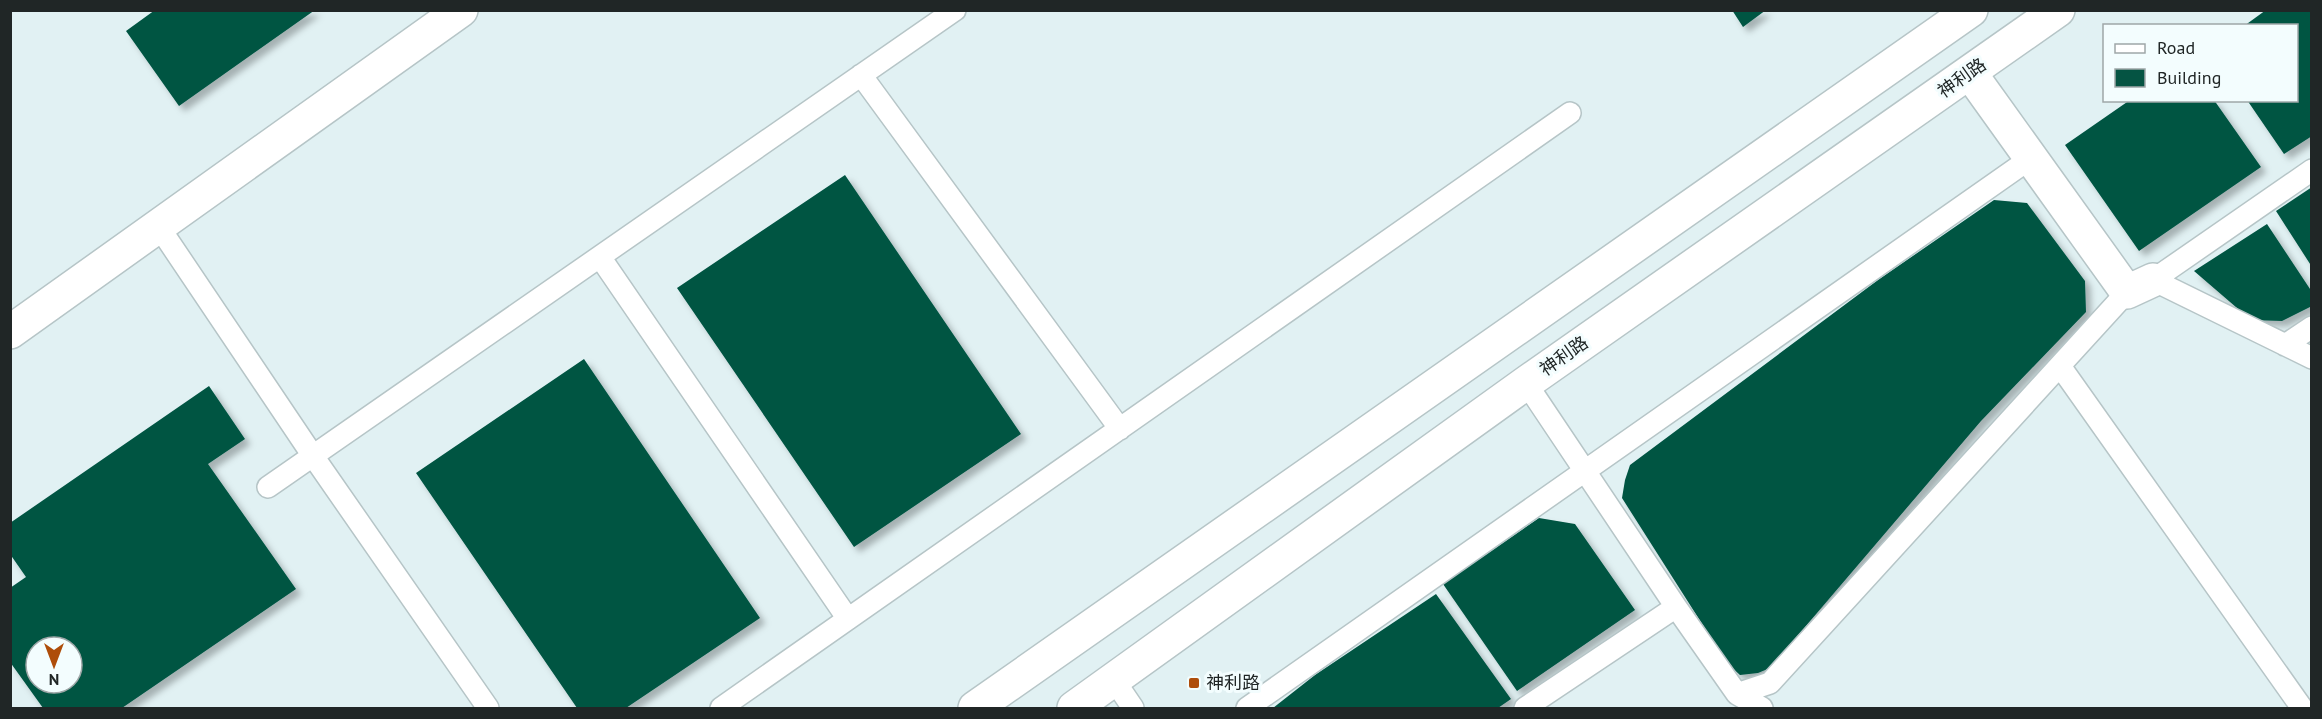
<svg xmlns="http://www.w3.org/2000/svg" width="2322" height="719" viewBox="0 0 2322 719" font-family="'PT Sans','Noto Sans SC',sans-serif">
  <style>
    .building { fill: #055443; fill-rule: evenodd; filter: url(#shadow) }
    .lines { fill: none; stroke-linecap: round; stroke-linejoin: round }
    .service-casing { stroke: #b6c5c7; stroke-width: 24 }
    .minor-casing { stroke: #b6c5c7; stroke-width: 36 }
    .tertiary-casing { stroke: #b6c5c7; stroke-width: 36 }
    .secondary-casing { stroke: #b6c5c7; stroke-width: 36 }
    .service { stroke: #fff; stroke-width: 21 }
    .minor { stroke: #fff; stroke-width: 33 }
    .tertiary { stroke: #fff; stroke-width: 33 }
    .secondary { stroke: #fff; stroke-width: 33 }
    .poi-dot { fill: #ae4d0a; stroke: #f3fdfe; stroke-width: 2 }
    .labels { text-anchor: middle; stroke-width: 6; stroke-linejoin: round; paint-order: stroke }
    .street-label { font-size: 18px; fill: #202626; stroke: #f3fdfe }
    .poi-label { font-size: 18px; fill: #202626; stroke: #f3fdfe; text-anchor: start }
  </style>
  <defs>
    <filter id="shadow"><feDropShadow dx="5.5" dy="5.5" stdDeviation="3" flood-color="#0004"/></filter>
  </defs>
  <rect width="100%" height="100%" fill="#e1f1f3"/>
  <path class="building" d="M155,10H315L179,106L126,31Z
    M1732,10H1766L1743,27Z
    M2266,10H2312V136L2284,154L2247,100H2296V26H2244Z
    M2130,100H2214L2261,167L2139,251L2065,145Z
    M845,175L1021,434L854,547L677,288Z
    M2312,187V267L2276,211Z
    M1994,200L2027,203L2085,281L2086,312L1981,421L1770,668L1758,673L1740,675L1727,663L1622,498L1625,480L1630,465L1878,280Z
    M2267,224L2312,292V306L2282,321L2251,320L2194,271Z
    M584,359L760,618L626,708H577L416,473Z
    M209,386L245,439L208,464L296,589L122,708H43L10,662V588L26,577L10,554V523ZM36,647H72V683H36Z
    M1539,518L1575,524L1635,610L1517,691L1443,584Z
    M1436,594L1511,699L1498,708H1273L1315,675Z"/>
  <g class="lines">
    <defs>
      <path id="service" d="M861,75L1120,429
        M2312,170L2153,280L2312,358
        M159,227L313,456L488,708
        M600,257L848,619
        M2285,345L2312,327
        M2060,366L2302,708
        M1526,383L1676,607L1737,694L1770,683L2127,292
        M268,487L955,10
        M1114,680L1133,708
        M1737,694L1762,708
        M721,708L1570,113
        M1247,708L2031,158
        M1525,708L1676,607"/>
      <path id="minor" d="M1970,73L2127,292L2153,280"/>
      <path id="tertiary" d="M10,332L461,10"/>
      <path id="secondary" d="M975,708L1971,10
        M1074,708L1526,383L2058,10"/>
    </defs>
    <use href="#service" class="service-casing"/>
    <use href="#minor" class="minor-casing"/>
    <use href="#tertiary" class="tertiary-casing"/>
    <use href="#secondary" class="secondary-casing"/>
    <use href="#service" class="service"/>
    <use href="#minor" class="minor"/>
    <use href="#tertiary" class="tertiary"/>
    <use href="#secondary" class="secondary"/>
  </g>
  <rect class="poi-dot" x="1188" y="677" width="12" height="12" rx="3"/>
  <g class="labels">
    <g class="street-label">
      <text transform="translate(1962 78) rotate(-35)" y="6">神利路</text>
      <text transform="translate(1564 356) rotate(-35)" y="6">神利路</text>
    </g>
    <g class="poi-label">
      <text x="1206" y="689">神利路</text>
    </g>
  </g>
  <rect width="2322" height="719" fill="none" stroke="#202626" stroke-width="24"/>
  <rect x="2103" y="24" width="195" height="78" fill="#f3fdfe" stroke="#9fa7a8" stroke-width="1.5"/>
  <rect x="2115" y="44" width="30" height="9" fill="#ffffff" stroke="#9fa7a8" stroke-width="1.5"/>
  <text x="2157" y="54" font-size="18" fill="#202626">Road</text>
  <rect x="2115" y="69" width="30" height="18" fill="#055443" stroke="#9fa7a8" stroke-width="1.5"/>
  <text x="2157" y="84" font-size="18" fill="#202626">Building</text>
  <g transform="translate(54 665) rotate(180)"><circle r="28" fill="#f3fdfe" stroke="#9fa7a8" stroke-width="1.5"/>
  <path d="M0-4.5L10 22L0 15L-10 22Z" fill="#ae4d0a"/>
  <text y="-9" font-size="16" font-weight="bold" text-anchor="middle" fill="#202626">N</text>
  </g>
</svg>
